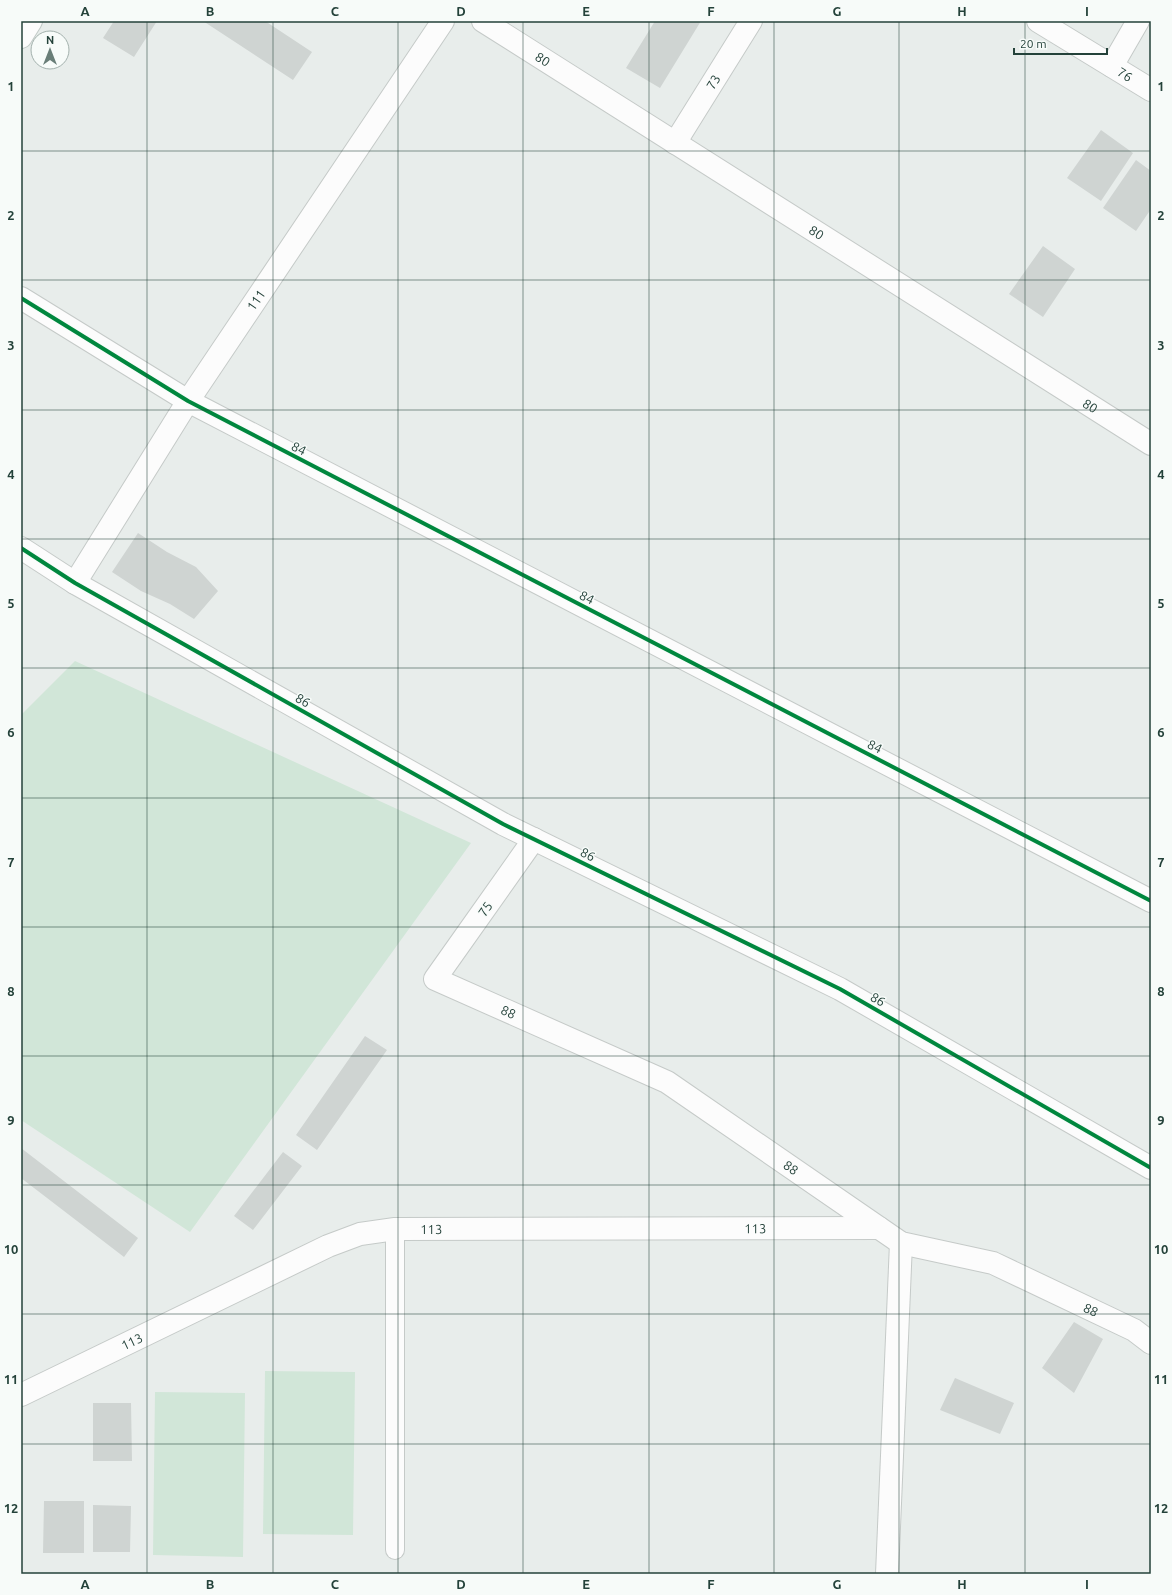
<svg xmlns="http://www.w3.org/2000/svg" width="1172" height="1595" viewBox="0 0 1172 1595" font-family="Ubuntu,sans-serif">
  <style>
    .pitch { fill: #d1e6d8 }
    .building { fill: #cfd4d2 }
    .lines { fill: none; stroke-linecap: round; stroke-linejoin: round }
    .lane-casing { stroke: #c5cac8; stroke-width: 20 }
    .street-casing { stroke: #c5cac8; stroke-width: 24 }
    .secondary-casing { stroke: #c3cbc8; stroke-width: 24 }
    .lane { stroke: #fcfcfc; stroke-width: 18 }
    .street { stroke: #fcfcfc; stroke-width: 22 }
    .secondary { stroke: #fcfcfc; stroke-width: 22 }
    .cycleway-casing { stroke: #f7fbf9; stroke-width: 6 }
    .cycleway { stroke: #00873e; stroke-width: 4 }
    .grid { fill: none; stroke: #24423a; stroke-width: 1; stroke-opacity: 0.55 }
    .labels { text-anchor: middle; stroke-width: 3; stroke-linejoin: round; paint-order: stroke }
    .street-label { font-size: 13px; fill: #24423a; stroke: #f7fbf9 }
    .neatline { fill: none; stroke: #24423a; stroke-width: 1.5 }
    .grid-label { font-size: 13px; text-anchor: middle; font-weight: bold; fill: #24423a }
  </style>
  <rect width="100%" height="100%" fill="#e8edeb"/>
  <path class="pitch" d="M75,661L471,843L190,1232L21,1120V715Z
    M265,1371L355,1372L353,1535L263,1534Z
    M155,1392L245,1393L243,1557L153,1555Z"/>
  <path class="building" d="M114,21H157L134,57L103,38Z
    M203,21H265L312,52L293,80Z
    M655,21H701L660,88L626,68Z
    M1101,130L1133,153L1101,201L1067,178Z
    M1136,160L1151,171V209L1136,231L1103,208Z
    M1043,246L1075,269L1043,317L1009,294Z
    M138,533L167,552L196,567L218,591L194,619L170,604L141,591L112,572Z
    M365,1036L387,1050L317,1150L296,1135Z
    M21,1148L138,1238L124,1257L21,1178Z
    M283,1152L302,1166L253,1230L234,1216Z
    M1074,1322L1103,1339L1074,1393L1042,1368Z
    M955,1378L1014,1403L1000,1434L940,1410Z
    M93,1403H131L132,1461H93Z
    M44,1501H84V1553H43Z
    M93,1505L131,1506L130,1552H93Z"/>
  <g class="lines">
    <defs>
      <path id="lane" d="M395,1229V1550"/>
      <g id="street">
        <path id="s1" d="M483,21L1151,444"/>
        <path id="s2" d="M1038,21L1151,90"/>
        <path d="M1112,66L1138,21"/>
        <path id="s3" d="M675,143L751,21"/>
        <path d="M21,298L188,401L1151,901"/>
        <path d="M21,548L75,583L503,824L840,989L1151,1168"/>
        <path id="s4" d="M75,583L188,401L443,21"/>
        <path id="s5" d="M534,839L435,979L667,1082L901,1243L993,1263L1134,1330L1151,1343"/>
        <path id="s6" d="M21,1395L328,1246L360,1234L395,1229L879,1228"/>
        <path d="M887,1574L901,1243"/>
      </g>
      <path id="secondary" d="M21,37L31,21"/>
    </defs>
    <use href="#lane" class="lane-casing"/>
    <use href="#street" class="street-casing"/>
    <use href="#secondary" class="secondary-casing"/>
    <use href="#lane" class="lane"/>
    <use href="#street" class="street"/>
    <use href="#secondary" class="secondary"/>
    <defs>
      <path id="cycleway" d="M21,298L188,401L1151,901
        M21,548L75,583L503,824L840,989L1151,1168"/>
    </defs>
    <use href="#cycleway" class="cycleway-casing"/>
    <use href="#cycleway" class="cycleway"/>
  </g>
  <path class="grid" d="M147,21V1574M273,21V1574M398,21V1574M523,21V1574M649,21V1574M774,21V1574M899,21V1574M1025,21V1574M21,151H1151M21,280H1151M21,410H1151M21,539H1151M21,668H1151M21,798H1151M21,927H1151M21,1056H1151M21,1185H1151M21,1314H1151M21,1444H1151"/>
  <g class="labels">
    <g class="street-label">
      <text dy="5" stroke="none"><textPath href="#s1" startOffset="71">80</textPath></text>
      <text dy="5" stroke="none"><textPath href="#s2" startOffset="102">76</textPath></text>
      <text dy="5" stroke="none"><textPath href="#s3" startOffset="72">73</textPath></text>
      <text dy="5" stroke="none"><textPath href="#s1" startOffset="395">80</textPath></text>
      <text dy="5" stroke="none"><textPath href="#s4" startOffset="336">111</textPath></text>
      <text dy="5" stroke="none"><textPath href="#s1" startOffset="719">80</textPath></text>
      <text transform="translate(299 448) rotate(27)" y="5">84</text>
      <text transform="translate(587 597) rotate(27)" y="5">84</text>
      <text transform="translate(303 700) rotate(29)" y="5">86</text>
      <text transform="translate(875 746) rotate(27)" y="5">84</text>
      <text transform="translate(588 854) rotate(26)" y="5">86</text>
      <text transform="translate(485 909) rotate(-55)" y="5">75</text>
      <text transform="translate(878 999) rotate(30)" y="5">86</text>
      <text dy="5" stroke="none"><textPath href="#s5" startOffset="252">88</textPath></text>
      <text dy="5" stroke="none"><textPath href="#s5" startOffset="576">88</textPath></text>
      <text dy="5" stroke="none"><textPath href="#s6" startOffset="771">113</textPath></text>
      <text dy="5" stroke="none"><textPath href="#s6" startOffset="447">113</textPath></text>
      <text dy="5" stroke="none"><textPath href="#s5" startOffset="912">88</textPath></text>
      <text dy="5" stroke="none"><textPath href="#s6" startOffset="123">113</textPath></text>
    </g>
  </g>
  <rect width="1172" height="1595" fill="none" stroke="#f7fbf9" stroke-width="44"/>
  <g transform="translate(50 50)"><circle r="19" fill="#f7fbf9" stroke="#a3b1ad"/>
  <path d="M0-3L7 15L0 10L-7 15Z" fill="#697e78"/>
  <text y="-6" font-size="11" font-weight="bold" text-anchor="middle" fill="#24423a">N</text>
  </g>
  <path d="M1014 48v6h93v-6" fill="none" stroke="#24423a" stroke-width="2"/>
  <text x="1020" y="48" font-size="12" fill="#24423a" stroke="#f7fbf9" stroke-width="3" paint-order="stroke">20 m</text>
  <rect x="22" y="22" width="1128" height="1551" class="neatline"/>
  <g class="grid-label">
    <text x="85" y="16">A</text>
    <text x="210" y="16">B</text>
    <text x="335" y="16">C</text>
    <text x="461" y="16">D</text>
    <text x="586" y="16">E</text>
    <text x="711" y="16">F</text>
    <text x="837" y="16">G</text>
    <text x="962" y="16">H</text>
    <text x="1087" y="16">I</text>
    <text x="11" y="91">1</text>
    <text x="1161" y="91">1</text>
    <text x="11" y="220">2</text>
    <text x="1161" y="220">2</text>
    <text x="11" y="350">3</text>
    <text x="1161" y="350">3</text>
    <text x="11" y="479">4</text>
    <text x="1161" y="479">4</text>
    <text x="11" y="608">5</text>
    <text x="1161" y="608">5</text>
    <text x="11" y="737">6</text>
    <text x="1161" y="737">6</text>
    <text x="11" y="867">7</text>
    <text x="1161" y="867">7</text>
    <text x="11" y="996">8</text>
    <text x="1161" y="996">8</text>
    <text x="11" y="1125">9</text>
    <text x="1161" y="1125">9</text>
    <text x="11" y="1254">10</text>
    <text x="1161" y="1254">10</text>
    <text x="11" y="1384">11</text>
    <text x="1161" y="1384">11</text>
    <text x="11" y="1513">12</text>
    <text x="1161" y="1513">12</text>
    <text x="85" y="1589">A</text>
    <text x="210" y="1589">B</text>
    <text x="335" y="1589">C</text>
    <text x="461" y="1589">D</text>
    <text x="586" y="1589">E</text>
    <text x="711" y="1589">F</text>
    <text x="837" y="1589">G</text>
    <text x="962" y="1589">H</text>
    <text x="1087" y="1589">I</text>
  </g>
</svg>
